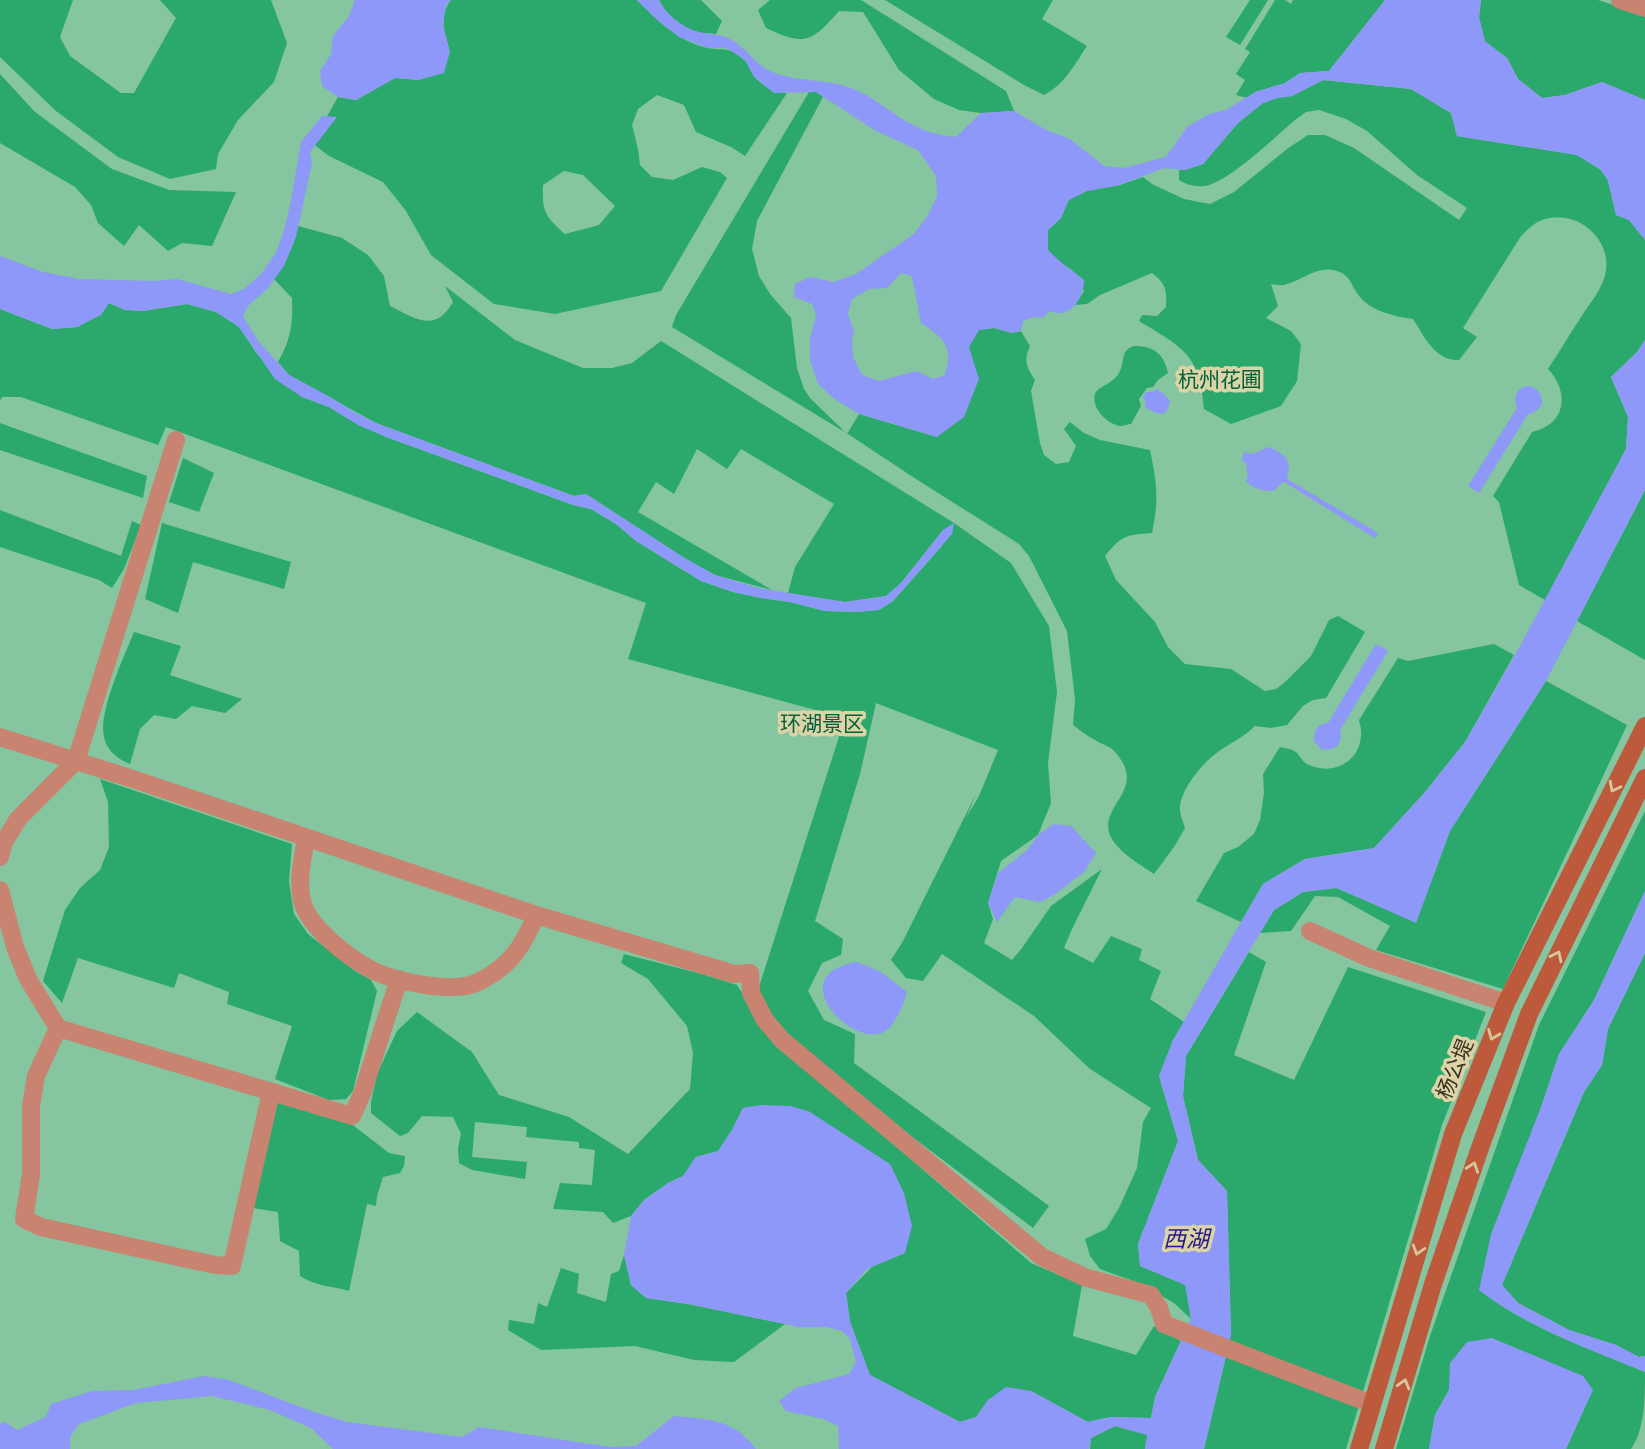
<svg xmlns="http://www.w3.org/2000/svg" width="1645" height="1449" viewBox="0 0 1645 1449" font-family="Raleway,'Noto Sans SC',sans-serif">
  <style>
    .green { fill: #85c59f }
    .forest { fill: #2ba86c; fill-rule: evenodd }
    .water { fill: #8d98f8; fill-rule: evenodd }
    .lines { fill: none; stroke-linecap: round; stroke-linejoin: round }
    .street { stroke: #c88470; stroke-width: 18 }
    .secondary { stroke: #be5a3c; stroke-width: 18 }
    .oneway { stroke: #d9c79c }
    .labels { text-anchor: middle; stroke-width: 7; stroke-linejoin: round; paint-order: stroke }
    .park-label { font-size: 21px; fill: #03613a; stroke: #dcd3a7 }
    .street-label { font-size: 21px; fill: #373322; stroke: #dcd3a7 }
    .water-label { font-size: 23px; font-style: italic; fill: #261685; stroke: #dcd3a7 }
  </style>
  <rect width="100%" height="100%" fill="#dcd3a7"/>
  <path class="green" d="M0,0H1645V1449H0Z"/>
  <path class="forest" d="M0,0H73L60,37L70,56L121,93H134L176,18L160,0H271L287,43L274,82L238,120L218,154L216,169L170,179L118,157L56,111L0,57Z
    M451,0H637C657,20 679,42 708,48C725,51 728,46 743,59C749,63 750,71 755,77C763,87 774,92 787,93L745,156L731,147L696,132L684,105L657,95L638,109L632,125L638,149L640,165L652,177L673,180L702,167L720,172L727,178L661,291L555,314L494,304L431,255L406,211L383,182L329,156L312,143L338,97L356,100L395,78L419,80L450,52C445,34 438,16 451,0ZM564,171L583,175L615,206L599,225L565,234C545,216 542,212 543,185Z
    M659,0H701L722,21L716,34C710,33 704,34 698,32C683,28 665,14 659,0Z
    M770,0H861L1006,91L1014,111L981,113L959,110L934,99L899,70L863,12L839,11C811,43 805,46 766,28L758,10Z
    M885,0H1053L1042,19L1087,46C1074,65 1065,84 1044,95L1024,85Z
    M1250,0H1268L1240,45L1226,37Z
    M1275,0H1285L1291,4L1293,0H1385L1329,71L1300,73L1285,83L1255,92L1247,98L1236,95L1245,80L1236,74L1250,52L1245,49Z
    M1481,0H1598L1645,15V100L1602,82L1565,95L1542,98L1518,79L1507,58L1484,41L1479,17Z
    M0,74L35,112L112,169L169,190L236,192L212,246L182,243L168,251L139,225L124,246L98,223L91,205L75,187L0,143Z
    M1323,80L1411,89L1451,113L1457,136L1577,155L1601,170L1608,180L1616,215L1629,220L1645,240V340L1637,352L1611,377L1628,417L1626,449L1545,600L1519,585L1499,502L1493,496L1532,432C1566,425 1570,392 1548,369C1560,351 1571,332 1583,314C1592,301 1603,287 1606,271C1611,237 1575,208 1542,220C1534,223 1528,229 1521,236L1463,328L1477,337L1459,360C1435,361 1424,336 1413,319C1394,316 1372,312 1359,296C1350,284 1351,274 1333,270C1316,267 1302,280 1287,284C1282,286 1277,285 1271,284L1278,306L1266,318L1291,331L1301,344L1297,381L1281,406L1231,424L1204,409C1200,354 1183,348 1139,321L1142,315L1157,316L1166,307C1167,290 1166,284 1152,273L1100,295L1087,304L1075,305L1084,291L1072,270L1059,262L1048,250V230L1061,218L1068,200L1087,191L1120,185L1143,177L1152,184L1184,199L1210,204L1234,192L1287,149L1308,135H1325L1354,148L1459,220L1467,208L1417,175L1367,131L1346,119L1319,110L1306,112L1295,120C1275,137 1229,182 1205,186C1195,187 1187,185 1179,180V170H1185L1203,164L1238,123L1263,103L1277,98L1292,96Z
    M809,92H816L823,97L757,221L752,249L759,276L770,294L791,318L797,368L804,389L810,398L847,434L859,414L937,437L969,346L979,330L994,328L1012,333L1021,331L1030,346C1023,360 1027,368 1035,380L1031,391L1040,443L1044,455L1056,464L1069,462L1076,446L1064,429L1070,422L1084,433L1100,440L1150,450C1157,484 1159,499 1152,533C1126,535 1122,535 1105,556L1116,580L1155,622L1168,647L1185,664L1231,669L1265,691L1276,689L1284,683L1311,656L1329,620L1338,616L1365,632L1326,698L1313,700L1303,706L1287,725L1271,728L1255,726C1244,737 1230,743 1218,752C1203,762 1182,788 1180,806C1179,813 1183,821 1185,828L1174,847L1154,874C1140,864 1117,852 1110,835C1098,805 1150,789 1114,751C1110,746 1101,744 1095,740C1087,736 1080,730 1073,725L1075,699L1067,631L1029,556L1019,544L919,481L848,434L672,327L676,315Z
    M298,226L342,238L368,255L384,276L390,306C415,318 435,334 453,302L445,286L515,340L583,368H612L632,363L661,341L954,523L1011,563L1049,626L1057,692L1048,763L1051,803L1038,835L1001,861L988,903L993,919L984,943L1012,960L1022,948L1051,906L1102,869L1072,929L1064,948L1093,963L1111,936L1142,949L1139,960L1161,971L1150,999L1184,1022L1173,1040L1159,1076L1178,1141L1138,1244L1140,1266L1186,1285L1191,1319L1174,1303L1139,1283L1100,1269L1090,1256L1085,1239L1106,1229L1119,1208L1137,1168L1143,1122L1151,1108L1090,1069L1034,1016L942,954L923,981L906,978L891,960L903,941L977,792L966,818L979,796L998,750L876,703L860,774L815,921L843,939L841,955L822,963L808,991L824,1020L855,1034L854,1063L1049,1206L1033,1228L915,1139L786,1033L769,1012L758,990L845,718L628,659L646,603L166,427L158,445L21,397H2L0,401V309L52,329L78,327L109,303L125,310L143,311L187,304L216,312L239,327L257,354L302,397L329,407L358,424L386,437L573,505L591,509L616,524L636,541L701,581L733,592L761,598L790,602L825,611L856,612L879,610L893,601L942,546L943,530L901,583L886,596L845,602L788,593L795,567L834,504L741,449L727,469L697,449L674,494L656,482L638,512L772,590L715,575L686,559L586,494L574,496L376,423L289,375L278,362C291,339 293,324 292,298L274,279C286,263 294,245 298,226Z
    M1134,346C1154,346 1164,354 1168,373L1158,380L1153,387L1147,388L1139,399L1141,406L1131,424C1128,424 1124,426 1120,426C1107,424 1091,408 1095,394C1097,387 1113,384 1119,373C1126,361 1119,351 1134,346Z
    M0,423L147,476L143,498L0,450Z
    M183,458L214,473L199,512L169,502Z
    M1645,490V660L1577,621Z
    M0,510L121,556L132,521L141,525L124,569L112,588L99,580L0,547Z
    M162,523L291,562L284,589L193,562L178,613L145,599Z
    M134,632L181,646L170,675L242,699L225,713L192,706L176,719L154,715L140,729L130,764C118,759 107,751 104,737C98,712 124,657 134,632Z
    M1494,644L1514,655L1465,742L1425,792L1374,848L1305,859L1263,884L1241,922L1196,901L1224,853L1238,847L1254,834L1260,820L1264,793L1263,774L1280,747C1284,748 1292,749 1296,752C1300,756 1302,761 1307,764C1330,776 1359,764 1361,736C1362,731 1360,725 1359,720L1398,658L1408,661Z
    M1546,681L1627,725L1503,989L1376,950L1390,926L1338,897L1315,896L1291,931L1260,933L1274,910L1303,892L1336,888L1416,922L1450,831Z
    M100,779L292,844L289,882L294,914L308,934L355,971L371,980L377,991L353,1091L346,1099L329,1100L275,1079L292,1026L227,1004L229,992L179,973L174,988L78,958L62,1003L43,981L65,910L80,888L100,870L109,847L108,802Z
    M1645,811V891L1594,1000L1559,1054L1479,1290C1528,1328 1588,1348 1645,1372C1645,1398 1645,1429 1631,1449H1566L1592,1391L1451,1363L1449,1390L1435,1415L1429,1449H1396L1430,1336L1539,1025Z
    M1249,952L1266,962L1234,1055L1294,1080L1348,967L1486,1012L1442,1125L1346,1449H1204L1231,1334L1227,1191L1198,1160L1183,1096L1186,1056Z
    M1645,953V1356L1639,1357L1616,1345L1569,1330L1518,1303L1502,1285L1584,1092L1602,1065L1608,1029Z
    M624,954L702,974L737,985L775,1042L1031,1263L1082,1285L1073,1336L1136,1355L1154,1326L1181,1341L1155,1397L1151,1418L1110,1417L1088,1422L1031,1391L988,1400L976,1417L960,1422L870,1375L850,1322L846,1293L873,1266L905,1253L810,1112C787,1105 767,1104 743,1108L732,1130L718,1151L696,1157L683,1176L668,1183L644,1200L631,1216L613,1223L603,1212L553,1209L560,1183L592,1185L595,1150L579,1148V1142L526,1137L527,1127L475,1122L472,1157L527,1162L525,1179L472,1170L459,1163L458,1148L461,1134L453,1117L422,1116L408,1133L400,1136L371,1113V1102L377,1074L397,1031L417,1012L472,1052L499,1095L569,1117L628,1154L690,1089L693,1053L687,1026L648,979L621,963Z
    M278,1101L345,1119L389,1153L405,1156L404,1166L400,1173L383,1177L377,1196L376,1206L367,1204L349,1291C333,1286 314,1286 300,1276L299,1251L280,1241L278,1212L253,1208Z
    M624,1255L631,1285L646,1298L688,1304L785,1324L734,1362L694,1360L635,1346L541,1350L508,1330L509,1320L534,1324L538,1303L547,1307L561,1268L579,1274L577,1293L606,1302L611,1274L619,1271Z
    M1115,1426L1148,1435L1145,1449H1090L1091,1438Z"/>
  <path class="water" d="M355,0H451L446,5L443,25L450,52L444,73L419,80L395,78L356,100L338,97L322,86L320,71L331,54L333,36L349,16Z
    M637,0H659C665,14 684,29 699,32C712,35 724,34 735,42C748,50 757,66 772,72C799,83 829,78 856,90C877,99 894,116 915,126C928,133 942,135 956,137L981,113L1014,111L1046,130L1070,139L1104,166L1124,168L1166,157L1187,127L1209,114L1226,110L1255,92L1285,83L1300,73L1329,71L1385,0H1481L1479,17L1485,41L1507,58L1518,79L1542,98L1565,95L1602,82L1645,100V240L1629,220L1616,215L1608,181L1601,170L1577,155L1457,136L1451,113L1411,89L1323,80L1292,96L1277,98L1263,103L1238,123L1203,164L1185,170L1164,168L1120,185L1087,191L1069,200L1061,218L1048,230V250C1059,262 1072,270 1084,280C1084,293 1076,311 1061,313C1057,314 1053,312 1049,311L1043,318L1033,317L1023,321L1021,331L1012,333L994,328L979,330L969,347L979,379L964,417L937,437L859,414L836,400L818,384L810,361V338L816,316L812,304L794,297L795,284L810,277L834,282L856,274L914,234L928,215L937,196L936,176L918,150L876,131L816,92L774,93L754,77L745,60L727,48H708L679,37L656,19ZM901,273L912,276L921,323C945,339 953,345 945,375L933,379L917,371L879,381L862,375L853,357L852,341L854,331L848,314L852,299L869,289L887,288Z
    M322,116L337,117L310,152L312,163L296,237L284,266L268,288L247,307L243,317L259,342L289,375L332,398L354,412L376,423L574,496L586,494L686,559L715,575L758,588L845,602L886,596L901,583L943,530L954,523L952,534L893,601L879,610L856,612L825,611L790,602L761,598L733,592L701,581L636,541L616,524L591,509L573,505L386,437L358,425L329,407L302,397L275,379L239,327L216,312L187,304L143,311L125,310L109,303L101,315L77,327L52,329L0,309V256L43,272L79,279L153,281L177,279L231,294L244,289L261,274L276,253L285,227L291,200L301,142Z
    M1645,340V490L1546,681L1450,831L1416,923L1337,888L1303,892L1274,910L1186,1056L1183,1096L1198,1160L1227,1191L1231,1335L1204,1449H1145L1147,1435L1115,1426L1091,1438L1089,1449H839L838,1426L824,1419L786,1411L779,1401L796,1388L849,1374L856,1362L850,1339L842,1331L826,1327H799L688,1304L646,1298L631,1285L624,1255L631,1216L644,1200L668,1183L683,1176L696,1157L718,1151L732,1130L743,1108L761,1105L791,1106L810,1112L890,1164L904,1193L912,1226L905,1253L867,1269L846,1293L850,1322L870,1375L960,1422L976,1417L988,1400L1006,1387L1031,1391L1088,1422L1110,1417L1151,1418L1155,1397L1191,1319L1185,1285L1140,1266L1138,1244L1178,1141L1159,1076L1173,1040L1263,884L1305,859L1374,848L1425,792L1465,742L1520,646L1626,449L1628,417L1611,377L1637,352Z
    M1530,386C1547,393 1546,410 1528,414L1479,493L1468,486L1517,408C1513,396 1517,387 1530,386Z
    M1156,389L1164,394L1170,401L1167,411L1162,414L1153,412L1145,407L1146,403L1143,397L1146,392H1153Z
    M1268,447C1276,450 1289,456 1289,467C1289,471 1287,475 1287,479L1378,533L1375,538L1284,482L1280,484L1274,491C1263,491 1254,489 1246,481L1248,474L1246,471L1247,464L1243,462L1242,457L1244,452L1253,454Z
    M1376,644L1388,651L1340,730C1343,744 1335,752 1321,749L1314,741C1313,730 1318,724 1328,723Z
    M1054,824L1071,826L1096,853L1084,872L1054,895L1040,902L1015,897L997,922L988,903L998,873L1027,850L1038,835Z
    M1645,891V953L1608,1029L1602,1065L1584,1092L1502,1285L1518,1303L1569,1330L1616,1345L1639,1357L1645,1356V1372C1587,1348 1529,1328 1479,1290L1491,1234L1541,1107L1559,1054L1594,1000Z
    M857,962L881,972L907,992C904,1003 896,1023 887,1030C857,1054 778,975 857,962Z
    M1492,1338L1583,1376L1593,1390L1566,1449H1429L1435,1415L1449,1390L1450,1363L1467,1342Z
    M204,1376L229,1380L314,1412L347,1422L462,1437L479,1427L610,1447L636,1446L674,1416C710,1420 732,1418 756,1449H333L311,1428L270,1410L212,1396L136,1403L79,1424L70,1437V1449H0V1424L5,1422L17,1430L46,1417L51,1404L92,1391L134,1390Z"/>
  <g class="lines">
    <path class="street" d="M1620,0L1645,8
      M0,737L136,780L536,915L734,974L750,973L751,993L765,1020L782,1040L1042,1257L1084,1277L1151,1295L1159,1308L1164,1324L1372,1404
      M306,838C303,858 297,880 302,901C309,928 350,959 374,971C397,982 455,994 478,982C510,967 523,946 536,915
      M0,857L4,842L18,819L76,761L176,440
      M0,890L15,947L28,979L58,1028L352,1116L362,1094L399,979
      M1310,931L1369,958L1506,1003
      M58,1028L36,1076L31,1106V1174L24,1219L41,1227L215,1265L232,1266L271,1092"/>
    <path class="secondary" d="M1359,1449L1453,1134L1506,1003L1645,726
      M1384,1449L1433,1284L1481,1145L1529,1014L1645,778"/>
  </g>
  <defs><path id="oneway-chevron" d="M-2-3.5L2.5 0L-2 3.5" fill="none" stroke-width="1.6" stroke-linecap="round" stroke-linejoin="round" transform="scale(1.75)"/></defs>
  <g class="oneway">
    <use href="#oneway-chevron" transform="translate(1614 787) rotate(117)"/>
    <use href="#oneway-chevron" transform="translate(1557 956) rotate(-64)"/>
    <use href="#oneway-chevron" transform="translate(1493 1035) rotate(112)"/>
    <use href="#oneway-chevron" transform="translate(1473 1167) rotate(-71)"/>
    <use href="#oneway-chevron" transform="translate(1418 1250) rotate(107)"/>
    <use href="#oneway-chevron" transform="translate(1404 1384) rotate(-74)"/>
  </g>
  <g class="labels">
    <g class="park-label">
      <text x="1220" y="387">杭州花圃</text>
      <text x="822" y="731">环湖景区</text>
    </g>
    <g class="street-label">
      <text transform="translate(1455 1069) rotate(-68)" y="7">杨公堤</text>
    </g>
    <g class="water-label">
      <text x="1186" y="1247">西湖</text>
    </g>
  </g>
</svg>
